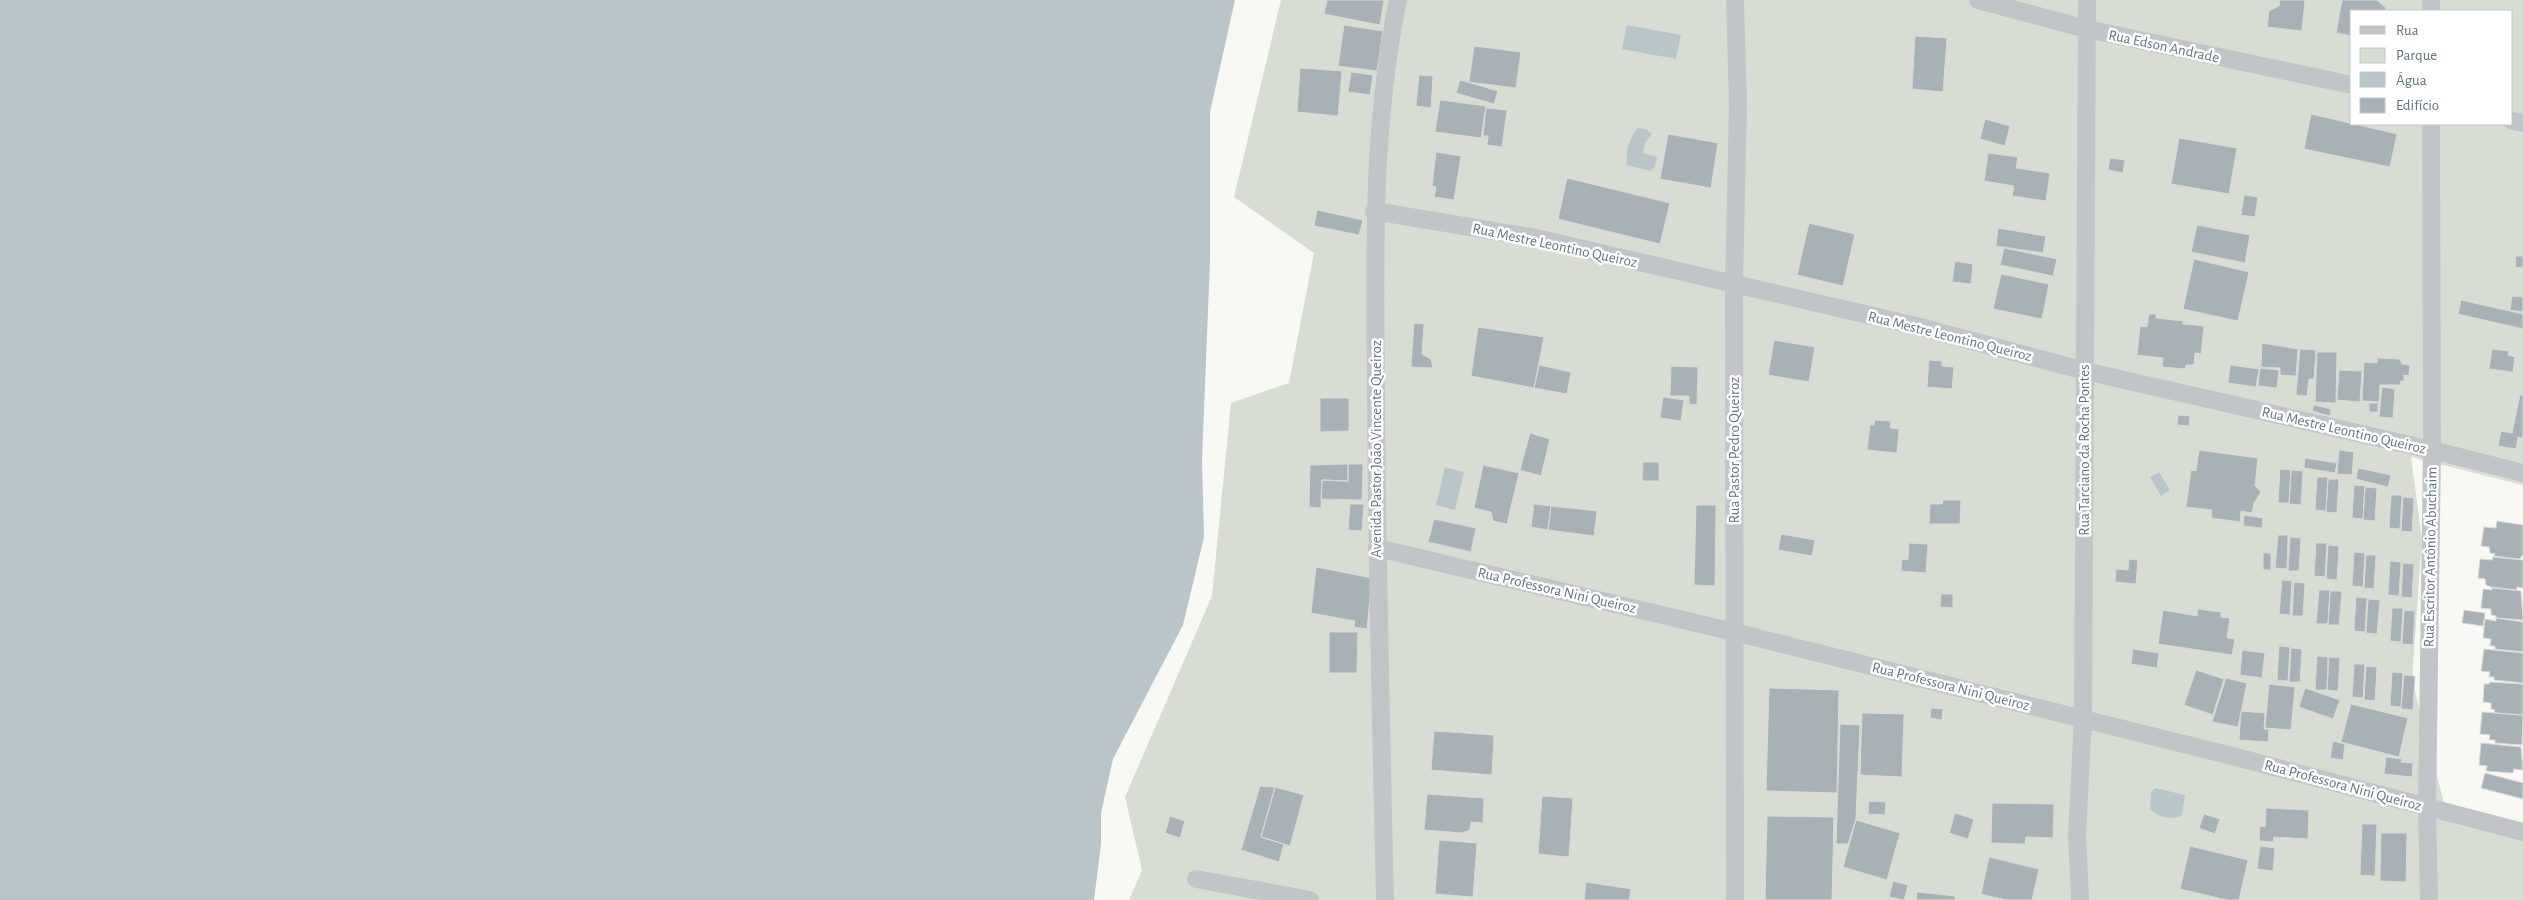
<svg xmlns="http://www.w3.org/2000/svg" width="2523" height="900" viewBox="0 0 2523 900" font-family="'Alegreya Sans',sans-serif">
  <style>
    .green { fill: #d8ddd4; fill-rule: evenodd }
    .water { fill: #b9c5c8 }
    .building { fill: #a8b1b6; stroke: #d9d9d8 }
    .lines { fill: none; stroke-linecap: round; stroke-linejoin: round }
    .minor { stroke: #c1c5c8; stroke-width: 18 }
    .labels { text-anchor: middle; stroke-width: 5; stroke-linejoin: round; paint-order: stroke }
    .street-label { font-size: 15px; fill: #64757f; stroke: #fff }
  </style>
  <rect width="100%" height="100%" fill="#f8f8f5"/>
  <path class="green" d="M1281,0H2523V485L2411,457L2422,539L2412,680L2449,822L2523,841V900H1129L1142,870L1125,797L1212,596L1231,403L1289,383L1314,253L1234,197ZM2352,11H2512V124H2352Z"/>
  <path class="water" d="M0,0H1235L1210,112V260L1202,460L1204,537L1183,625L1113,759L1101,813V844L1094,900H0Z
    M1627,25L1681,35L1676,59L1622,49Z
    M1638,128L1646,129L1652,134L1645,143L1643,153L1657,157L1655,166L1650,171L1627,165C1625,152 1629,138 1638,128Z
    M1445,467L1464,472L1455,510L1436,505Z
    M2159,472L2170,490L2161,496L2150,477Z
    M2155,788L2185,795L2182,815C2172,821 2158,817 2150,809L2151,792Z"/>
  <path class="building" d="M1327,0H1384L1380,25L1324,14Z
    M2277,0H2305L2302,31L2267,27L2269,11L2279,6L2280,0Z
    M2342,0H2377L2386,8V11H2352V36L2336,33Z
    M1344,25L1383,31L1377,71L1338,66Z
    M1915,36L1947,38L1943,92L1912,89Z
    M1474,46L1521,52L1516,88L1469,82Z
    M1300,68L1342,71L1338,116L1297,112Z
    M1351,72L1373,75L1370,95L1348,92Z
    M1419,75L1433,76L1431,108L1416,106Z
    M1460,80L1498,91L1494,104L1456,93Z
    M1440,100L1486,106L1481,138L1435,132Z
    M1486,108L1507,110L1502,147L1487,145L1488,136H1483Z
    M2311,114L2397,134L2390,167L2304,149Z
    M1985,119L2010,126L2005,146L1980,139Z
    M1668,134L1718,143L1711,188L1660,179Z
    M2179,138L2237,148L2229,194L2171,184Z
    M1436,152L1461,156L1454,200L1434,197L1436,187L1432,186Z
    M1988,153L2018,157L2016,168L2050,173L2046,201L2012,196L2014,186L1984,181Z
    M2110,158L2125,160L2123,173L2108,170Z
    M1567,178L1670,203L1660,244L1558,219Z
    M2244,195L2258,197L2255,217L2241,215Z
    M1317,210L1363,220L1359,235L1314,226Z
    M1809,223L1855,234L1843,286L1797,275Z
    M2197,225L2250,235L2245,263L2191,252Z
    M1998,228L2046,236L2043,253L1996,246Z
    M2004,248L2057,259L2053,276L2000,265Z
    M2516,256H2523V268L2515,267Z
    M2194,259L2249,272L2238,321L2183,309Z
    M1955,261L1973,264L1971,284L1952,282Z
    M2001,274L2049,284L2042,319L1993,309Z
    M2512,296L2523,297V312L2510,310Z
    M2461,300L2523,314V329L2458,314Z
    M2149,314H2156V318L2183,321V324L2204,326L2201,354L2195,353L2194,365H2186L2185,369L2162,367L2163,358L2137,355L2140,326L2147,327Z
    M1414,323L1424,324L1422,354L1431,359L1433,368L1411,367Z
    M1478,327L1544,337L1534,388L1471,376Z
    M1774,340L1815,347L1809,382L1768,375Z
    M2262,343L2298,349L2296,376L2280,375V368L2261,367Z
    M2300,349L2316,350L2314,379H2309L2307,396L2296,395Z
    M2492,349L2509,351L2508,355L2515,357L2513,372L2489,369Z
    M2317,352H2337L2336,403L2315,402Z
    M2377,358L2400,359L2402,364L2410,365L2409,376L2404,375V381H2401L2400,385H2380L2379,402L2362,401L2364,362L2377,363Z
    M1929,360L1942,361V366L1954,367L1952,389L1927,387Z
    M1539,365L1571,372L1567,394L1534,388Z
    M2230,365L2259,369L2256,387L2228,383Z
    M1671,366L1698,367L1697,405L1689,404V396H1670Z
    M2260,368L2279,370L2277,388L2258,386Z
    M2339,370L2362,371L2360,402L2337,400Z
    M2382,387L2395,389L2393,418L2379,417Z
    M2520,395H2523V438L2518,437L2516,449L2498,446L2501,431L2512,433Z
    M1663,397L1684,400L1681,421L1660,418Z
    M1320,398H1349V431L1320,432Z
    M2369,403H2378V412H2369Z
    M2314,405L2331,409L2330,416L2312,411Z
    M2178,415L2190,416L2189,426L2177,425Z
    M1875,420L1891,421L1890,428L1899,429L1897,453L1867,450L1870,425H1874Z
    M1530,433L1550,439L1541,476L1520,470Z
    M2199,450L2258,458L2255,486L2261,492L2254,503L2252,513L2241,511L2240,522L2211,518L2212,510L2186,507L2191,470L2196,471Z
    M2339,450L2354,452L2352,475L2337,474Z
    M2305,458L2337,463L2335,473L2304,468Z
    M1643,462H1659V481H1642Z
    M1348,464V481L1322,480L1321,508L1309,507L1310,465Z
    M1348,464H1363L1362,500L1321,499L1322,480L1348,481Z
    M1483,465L1519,473L1507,524L1493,521L1491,512L1474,508Z
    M2358,468L2391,475L2388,487L2356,479Z
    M2280,469L2291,470L2289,503H2278Z
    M2291,470L2303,471L2301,505L2289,504Z
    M2317,477H2328L2326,511L2315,510Z
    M2328,479H2339L2337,513L2326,512Z
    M2354,485L2365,486L2363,519L2352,518Z
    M2365,487L2377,488L2375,521L2363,520Z
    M2391,495H2402L2400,529L2389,528Z
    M2403,497L2414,498L2412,532L2401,531Z
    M1943,500H1961L1960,524H1929L1930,504H1942Z
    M1350,504H1364L1362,531L1348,530Z
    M1534,504L1551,506L1548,530L1531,527Z
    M1696,505H1716L1715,586L1694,585Z
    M1551,506L1597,511L1594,536L1548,530Z
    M2244,515L2263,518L2262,528L2243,526Z
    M1434,519L1476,528L1471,552L1428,542Z
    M2497,521L2523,525V555L2519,559L2494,556L2495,554L2490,553L2489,547L2481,546L2484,527L2496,528Z
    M1781,534L1815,540L1812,556L1778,550Z
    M2278,535H2288L2287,569L2275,568Z
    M2290,537L2301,538L2299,571H2288Z
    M1909,543L1928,544L1926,573L1901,571L1902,559L1908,560Z
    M2316,543H2327L2325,577L2314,576Z
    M2328,545L2339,546L2337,580L2326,579Z
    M2354,552L2365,553L2363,587L2352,586Z
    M2263,553H2271V570H2263Z
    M2366,555H2376L2374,589L2364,588Z
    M2493,557L2523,560V588L2517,587V590L2491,587L2486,585L2485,579L2478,578L2480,559L2492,560Z
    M2129,559L2138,560L2136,584L2115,582L2116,569L2128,570Z
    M2390,561L2401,562L2399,596L2388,595Z
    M2403,563L2414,564L2412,598L2401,597Z
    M1316,567L1372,578L1367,629L1354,627L1355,621L1311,613Z
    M2282,580L2292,581L2290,615L2279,614Z
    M2294,582L2305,583L2303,616H2292Z
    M2492,588L2521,591L2523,620L2496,618V616L2491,615V609L2481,608L2483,589L2492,590Z
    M2319,590H2330L2328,624H2316Z
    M2330,591H2342L2339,625H2328Z
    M1941,594H1953V608L1940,607Z
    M2356,597L2367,598L2365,632L2354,631Z
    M2368,599L2380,600L2377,634L2366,633Z
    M2392,608H2403L2401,642L2390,641Z
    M2198,609L2221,612V617L2230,618L2227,638L2235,639L2232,655L2158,644L2163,610L2197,616Z
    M2404,610L2415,611L2413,645L2402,644Z
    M2464,610L2485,613L2483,626L2462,623Z
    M2496,618L2523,622V652L2495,649V646H2490L2491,639L2483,638L2485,619L2496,621Z
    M1329,632H1358L1357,673H1329Z
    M2279,646L2290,647L2288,681L2277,680Z
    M2291,648L2302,649L2300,682H2289Z
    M2133,649L2159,653L2157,668L2131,664Z
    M2484,649L2523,653V683L2494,680V677H2489L2490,672L2481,671Z
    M2242,650L2265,653L2262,678L2240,675Z
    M2317,656L2328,657L2327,690H2315Z
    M2329,657L2340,658L2338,691L2327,690Z
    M2354,664H2365L2363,698L2352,697Z
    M2366,666L2377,667L2375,701L2364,700Z
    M2196,670L2224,679L2213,715L2184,705Z
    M2392,672L2403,673L2401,707L2390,706Z
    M2404,675L2415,676L2413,710L2401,709Z
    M2226,678L2247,683L2238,727L2212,722Z
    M2490,682L2523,684V715L2494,713L2495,710L2491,709V703L2483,702L2484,684H2489Z
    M2269,684L2295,687L2291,730L2265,728Z
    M1769,688L1839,690L1837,793L1766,791Z
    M2305,688L2340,700L2333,719L2299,707Z
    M2351,704L2408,718L2399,757L2341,742Z
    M1931,708L1943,709L1942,720L1930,718Z
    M2241,711L2265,713L2264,729H2269L2268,742L2239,740Z
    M2482,712L2523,715L2522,745L2495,743V740H2489L2490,735L2480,734Z
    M1862,713L1904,714L1902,777L1860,775Z
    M1840,724L1860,725L1856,818L1848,844H1836Z
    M1434,731L1494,735L1492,775L1431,770Z
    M2333,741L2345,744L2343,760L2330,758Z
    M2481,743L2521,747L2523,770L2514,769L2513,773L2486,771L2487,766L2479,765Z
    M2386,757L2402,759L2401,762L2413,763L2412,777L2384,774Z
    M2485,773L2523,783V799L2481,788Z
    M1260,786L1275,787L1261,837L1284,844L1279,862L1241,850Z
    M1275,787L1304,795L1290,846L1261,837Z
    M1427,794L1484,798L1483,823L1471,822L1470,830L1462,833L1424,830Z
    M1542,796L1573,798L1569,857L1538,854Z
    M1869,801L1886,802L1885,815L1868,814Z
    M1992,803L2054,804L2053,838L2026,837L2025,844L1991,843Z
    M2266,808L2309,810L2308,839L2274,837L2273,842L2259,841L2260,826L2265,827Z
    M1955,813L1974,819L1968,839L1949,833Z
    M2204,814L2220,819L2215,834L2199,828Z
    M1170,816L1185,821L1180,838L1165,833Z
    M1767,816L1834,817L1832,900H1765Z
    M1856,820L1900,833L1887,880L1843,867Z
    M2362,824H2377L2375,876L2360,875Z
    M2381,833H2407L2406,882L2380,881Z
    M1439,840L1477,843L1473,897L1435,894Z
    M2190,846L2248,860L2239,900H2227L2180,889Z
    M2260,846L2275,848L2273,871L2257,869Z
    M1989,857L2039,869L2032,900H2006L1981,894Z
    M1893,881L1908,885L1904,900L1889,897Z
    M1586,882L1631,889L1629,900H1584Z
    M1917,892L1955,896V900H1916Z"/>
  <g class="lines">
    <path class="minor" d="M1978,0L2087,29L2352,85
      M2431,11V0
      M2512,121L2523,123
      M1374,211L1536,238L1916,326L2085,371L2432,450L2523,473
      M1377,548L1734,632L2236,757L2523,832
      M1196,879L1310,900
      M1385,900C1381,731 1377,562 1376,393C1375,261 1371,130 1398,0
      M1735,900L1734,284L1738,104L1735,0
      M2080,900L2077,835L2083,719L2087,0
      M2429,900L2427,808L2432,450L2431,124"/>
  </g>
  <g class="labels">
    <g class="street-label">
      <text transform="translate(2164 46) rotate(12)" y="5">Rua Edson Andrade</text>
      <text transform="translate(1555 245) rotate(12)" y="5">Rua Mestre Leontino Queiroz</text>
      <text transform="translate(1950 336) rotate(14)" y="5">Rua Mestre Leontino Queiroz</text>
      <text transform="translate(2344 430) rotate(13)" y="5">Rua Mestre Leontino Queiroz</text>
      <text transform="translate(1376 449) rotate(-90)" y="5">Avenida Pastor João Vincente Queiroz</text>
      <text transform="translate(1734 450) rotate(-90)" y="5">Rua Pastor Pedro Queiroz</text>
      <text transform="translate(2084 450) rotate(-90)" y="5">Rua Tarciano da Rocha Pontes</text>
      <text transform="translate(2430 557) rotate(-89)" y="5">Rua Escritor Antônio Abuchaim</text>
      <text transform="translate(1557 590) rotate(13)" y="5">Rua Professora Nini Queiroz</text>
      <text transform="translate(1951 686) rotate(14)" y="5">Rua Professora Nini Queiroz</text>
      <text transform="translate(2343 785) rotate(15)" y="5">Rua Professora Nini Queiroz</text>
    </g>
  </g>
  <rect x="2350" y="10" width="162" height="115" fill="#ffffff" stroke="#c1c8cc"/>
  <rect x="2360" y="26" width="25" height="8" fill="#c1c5c8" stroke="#c1c8cc"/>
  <text x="2396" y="35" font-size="15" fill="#64757f">Rua</text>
  <rect x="2360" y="48" width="25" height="15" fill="#d8ddd4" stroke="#c1c8cc"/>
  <text x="2396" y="60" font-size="15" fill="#64757f">Parque</text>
  <rect x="2360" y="72" width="25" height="15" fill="#b9c5c8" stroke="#c1c8cc"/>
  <text x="2396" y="85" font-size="15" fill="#64757f">Água</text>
  <rect x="2360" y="98" width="25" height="15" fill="#a8b1b6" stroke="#c1c8cc"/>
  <text x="2396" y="110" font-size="15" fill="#64757f">Edifício</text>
</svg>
